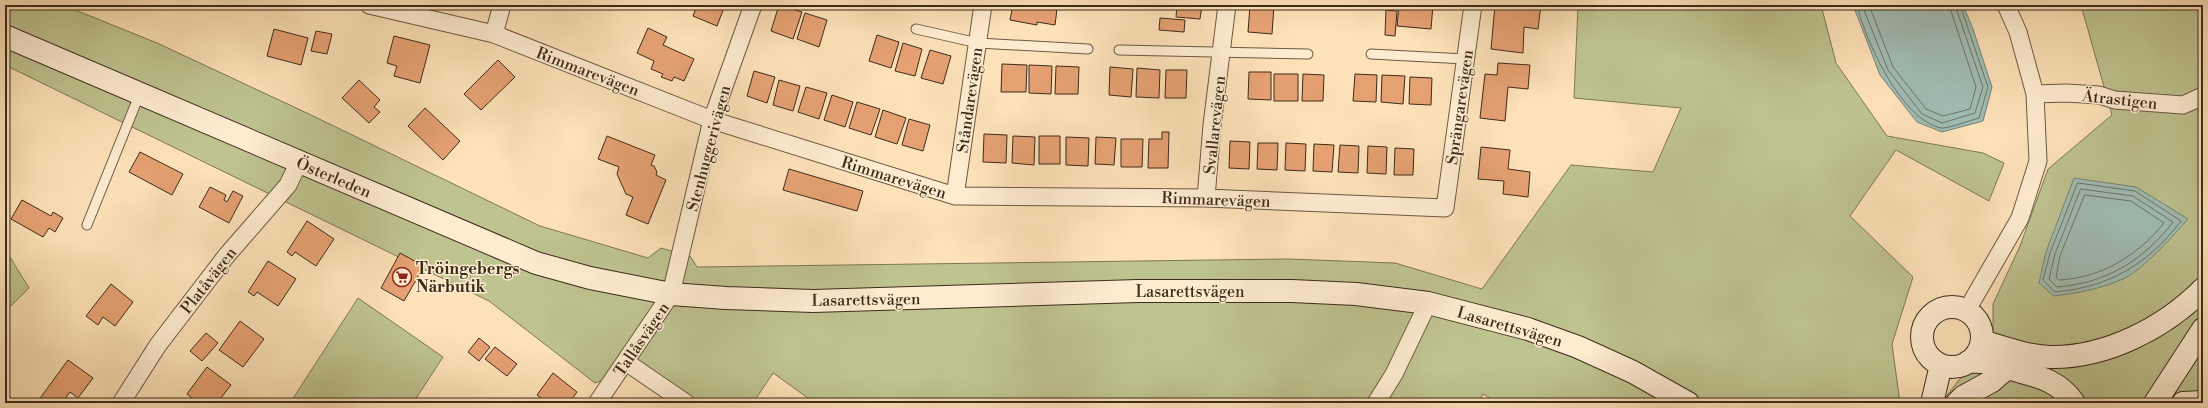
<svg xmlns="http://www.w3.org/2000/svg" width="2208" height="408" viewBox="0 0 2208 408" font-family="'Libre Bodoni',serif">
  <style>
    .green { fill: #bec390; stroke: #7e7756 }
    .water { fill: #a0bcb3; stroke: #788276 }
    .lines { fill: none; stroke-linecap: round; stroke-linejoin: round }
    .shore { stroke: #6e7467; stroke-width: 1 }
    .building { fill: #e6a173; stroke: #3d2b1b }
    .lane-casing { stroke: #6d5842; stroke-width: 11 }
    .street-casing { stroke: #6d5842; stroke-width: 19 }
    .secondary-casing { stroke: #3d2b1b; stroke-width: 24 }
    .lane { stroke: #feecd1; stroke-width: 9 }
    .street { stroke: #feecd1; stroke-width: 17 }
    .secondary { stroke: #feecd1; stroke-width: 22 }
    .labels { text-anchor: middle; stroke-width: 3; stroke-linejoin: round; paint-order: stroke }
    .street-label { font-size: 16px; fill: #3d2b1b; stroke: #feecd1 }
    .poi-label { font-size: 16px; font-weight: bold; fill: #3d2b1b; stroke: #feecd1; text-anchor: start }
  </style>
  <rect width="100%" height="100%" fill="#fde1b8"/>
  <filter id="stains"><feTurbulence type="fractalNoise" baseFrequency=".005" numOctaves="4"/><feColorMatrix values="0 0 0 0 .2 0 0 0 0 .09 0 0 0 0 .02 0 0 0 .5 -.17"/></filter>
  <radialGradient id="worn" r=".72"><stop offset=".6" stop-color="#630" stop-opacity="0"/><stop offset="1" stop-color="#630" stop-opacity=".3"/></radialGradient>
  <path class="green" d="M5,5H63L157,43L309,114L540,226L648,258L661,248L690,256L697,267L1288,259L1395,263L1482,289L1571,165L1653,172L1681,108L1574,98L1578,5H1821L1836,63L1887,136L1983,153L2004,163L1989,201L1896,150L1850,216L1913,277L1892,344L1900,403H1499L1483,394L1478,403H815L773,373L753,403H700L647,367L595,383L489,301L5,65Z
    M2081,5H2203V403H1941L1958,381L1993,348V304L2020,246L2048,169L2112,115Z
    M5,249L29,288L5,312Z
    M358,298L443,357L413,403H290Z"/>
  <path class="water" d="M1853,5H1963L1973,29L1992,87L1983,121L1942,132L1917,122L1880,75Z
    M2074,178L2136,187L2188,219C2172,237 2144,269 2123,279C2100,289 2078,293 2054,296L2039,283L2046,252Z"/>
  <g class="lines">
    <path class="shore" d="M1857,5C1866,42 1901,119 1941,128C1947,129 1971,120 1979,118L1988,87L1960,5
      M1862,5L1888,70L1922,114L1942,123L1975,113L1983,87L1955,5
      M1869,5L1893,67L1926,109L1943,116L1970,109L1976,87L1949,5
      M2078,183L2135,191L2181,221C2148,264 2110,287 2055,292L2043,280L2050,253Z
      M2081,189L2133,196L2173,222C2143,261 2106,283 2057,287L2049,279L2055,254Z
      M2085,195L2131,201L2164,223C2137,256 2101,278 2059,280L2056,277L2060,256Z"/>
  </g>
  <path class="building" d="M697,5H725L717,26L693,16Z
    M779,5L802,12L793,39L771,31Z
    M1013,5H1040L1057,9L1055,25L1037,22V25L1010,20Z
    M1177,5H1202L1200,19L1176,17Z
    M1250,5H1274L1272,34L1248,32Z
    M1399,5H1433L1431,29L1397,26Z
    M1495,5H1541L1538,29L1524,27L1523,53L1491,49Z
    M1386,10L1397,11L1395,36L1385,35Z
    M805,13L827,20L819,47L797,39Z
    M1160,18L1185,20L1184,32L1159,30Z
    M648,28L667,37L663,45L694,59L684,81L674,77L672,81L661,77L663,74L651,69L654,61L637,53Z
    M274,29L308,38L301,65L267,56Z
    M316,31L332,34L327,54L311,51Z
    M877,35L899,42L891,68L869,61Z
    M394,36L430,45L420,83L394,76L397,66L387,63Z
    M903,43L922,49L915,76L895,71Z
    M930,50L951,56L943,84L921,78Z
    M498,60L515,77L481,110L464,94Z
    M1498,63L1530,65L1528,89L1508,87L1505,121L1480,118L1485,74L1497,75Z
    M1002,64L1027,65L1026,92H1001Z
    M1029,65L1052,66L1051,94L1029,93Z
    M1056,66L1079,67L1078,94H1055Z
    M1110,67L1133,69L1131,97L1109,95Z
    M1137,68L1160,70L1159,98L1136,97Z
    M1166,70H1187L1186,98H1165Z
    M754,71L775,77L767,103L747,96Z
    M1249,72H1271V100L1248,99Z
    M1274,74H1298V101H1274Z
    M1303,74L1324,75L1323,101H1302Z
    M1355,74L1377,75L1376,102L1353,101Z
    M1382,75L1405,76L1403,104L1381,102Z
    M1410,77L1432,78L1431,105L1409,104Z
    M359,80L380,100L374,107L380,112L369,123L342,98Z
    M779,80L800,86L793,111L773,105Z
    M806,87L827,93L819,119L798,112Z
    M832,95L853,102L845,127L824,120Z
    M857,102L880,109L871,135L849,128Z
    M425,108L460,141L443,160L408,126Z
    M883,110L906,118L897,144L875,137Z
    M909,119L930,125L923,151L902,145Z
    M1162,132H1169L1168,168H1148L1149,139H1162Z
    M984,134L1007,135L1006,163L983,162Z
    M607,136L655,155L651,165L654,166L657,172L656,175L666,180L648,224L626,215L633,197L626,194L617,174L619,167L598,159Z
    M1013,136L1035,137L1034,165L1012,163Z
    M1039,136H1060V164H1039Z
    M1066,137L1089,138L1088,166L1066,165Z
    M1096,137L1116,138L1114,165L1095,164Z
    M1121,139H1143L1142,167H1121Z
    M1230,141L1250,142L1249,169L1229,168Z
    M1258,143H1278L1277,170L1257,169Z
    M1286,143L1306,144L1305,171L1285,170Z
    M1314,144L1334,145L1332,172L1313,171Z
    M1340,145L1359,146L1358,173L1338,172Z
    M1368,146L1387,147L1386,174L1367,173Z
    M1481,147L1510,150L1508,169L1530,172L1528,197L1503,194L1504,181L1478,179Z
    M1395,148L1414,149L1413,175H1394Z
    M140,152L183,174L172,195L129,172Z
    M789,169L863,191L857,211L783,190Z
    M210,187L226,195L224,200L227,202L233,191L243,196L229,223L199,207Z
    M22,200L51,216L53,212L63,218L55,232L49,228L43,237L11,219Z
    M307,221L334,239L316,266L295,252L292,256L287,252Z
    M400,253L424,266L404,301L381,288Z
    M268,261L296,279L278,306L257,292L254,296L248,292Z
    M111,284L133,302L115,326L103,317L98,325L86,316Z
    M240,321L264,339L243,367L219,350Z
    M206,333L218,343L202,361L190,351Z
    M479,338L490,347L479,361L468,352Z
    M495,347L517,364L507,376L485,359Z
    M68,360L93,378L78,398L70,392L62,403H40L38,401Z
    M207,367L231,385L217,403H198L187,394Z
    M553,373L577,392L569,403H548L537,395Z"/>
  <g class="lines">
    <defs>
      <path id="lane" d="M916,29L978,43L1088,49
        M1119,50L1308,54
        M1371,54L1465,59
        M87,225L140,93"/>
      <path id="street" d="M369,5L494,34L712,120L955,196L1206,198L1445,208L1473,5
        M494,34L502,5
        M2035,94L2066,93L2099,95L2115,100L2183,105L2203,96
        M955,196L983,5
        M1206,198L1212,125L1227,5
        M1967,310L2020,218L2038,161L2035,94L2018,32L2006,5
        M626,362L686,403
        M121,403L158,345L227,255L288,185L299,162
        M597,403L671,294L712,120L753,5
        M1376,403L1394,374L1428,303"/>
      <path id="secondary" d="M5,36L536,263L590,278L671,294L726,298L813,301L1138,291H1292L1356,294L1428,303L1528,329L1578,347L1633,372L1688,403
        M1922 337a30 30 0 1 1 60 0a30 30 0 1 1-60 0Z
        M1982,341C2005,348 2027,356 2050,357C2106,358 2164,328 2203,289
        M1968,362C1986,361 1990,363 2007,368C2034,376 2057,378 2074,403
        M1932,403L1941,365
        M1957,403L1963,397L1992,381L2007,368
        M2155,403L2203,329
        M2183,403L2203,402"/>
    </defs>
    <use href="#lane" class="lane-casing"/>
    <use href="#street" class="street-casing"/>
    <use href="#secondary" class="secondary-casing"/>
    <use href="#lane" class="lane"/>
    <use href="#street" class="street"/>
    <use href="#secondary" class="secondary"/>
  </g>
  <defs>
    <symbol id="supermarket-ring" viewBox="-11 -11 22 22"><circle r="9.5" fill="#feecd1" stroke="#8f2418" stroke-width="1.5"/><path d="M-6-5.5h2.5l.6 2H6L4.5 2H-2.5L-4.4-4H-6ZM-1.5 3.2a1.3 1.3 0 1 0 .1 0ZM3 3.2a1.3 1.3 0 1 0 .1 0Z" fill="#8f2418"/></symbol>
  </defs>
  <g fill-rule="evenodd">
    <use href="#supermarket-ring" x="391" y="266" width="22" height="22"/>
  </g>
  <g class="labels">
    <g class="street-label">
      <text transform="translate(588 71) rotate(21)" y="6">Rimmarevägen</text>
      <text transform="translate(2120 99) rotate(6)" y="6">Ätrastigen</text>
      <text transform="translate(969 100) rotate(-82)" y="6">Ståndarevägen</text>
      <text transform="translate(1459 107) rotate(-82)" y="6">Sprängarevägen</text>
      <text transform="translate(1214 125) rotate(-84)" y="6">Svallarevägen</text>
      <text transform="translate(708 148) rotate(-75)" y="6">Stenhuggerivägen</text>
      <text transform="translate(334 177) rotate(23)" y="6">Österleden</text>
      <text transform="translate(894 177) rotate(17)" y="6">Rimmarevägen</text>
      <text transform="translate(1216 199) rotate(2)" y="6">Rimmarevägen</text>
      <text transform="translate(208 280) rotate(-52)" y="6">Platåvägen</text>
      <text x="1190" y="297">Lasarettsvägen</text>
      <text transform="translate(866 299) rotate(-1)" y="6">Lasarettsvägen</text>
      <text transform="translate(1510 326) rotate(16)" y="6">Lasarettsvägen</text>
      <text transform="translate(641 339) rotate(-56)" y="6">Tallåsvägen</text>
    </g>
    <g class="poi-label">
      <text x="416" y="274">Tröingebergs<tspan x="416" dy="18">Närbutik</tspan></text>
    </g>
  </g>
  <rect width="2208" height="408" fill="none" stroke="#fde1b8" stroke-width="20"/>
  <rect x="6" y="6" width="2196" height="396" fill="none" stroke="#3d2b1b" stroke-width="2"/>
  <rect x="10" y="10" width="2188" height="388" fill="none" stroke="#3d2b1b"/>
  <rect width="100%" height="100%" filter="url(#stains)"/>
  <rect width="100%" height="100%" fill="url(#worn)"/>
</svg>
